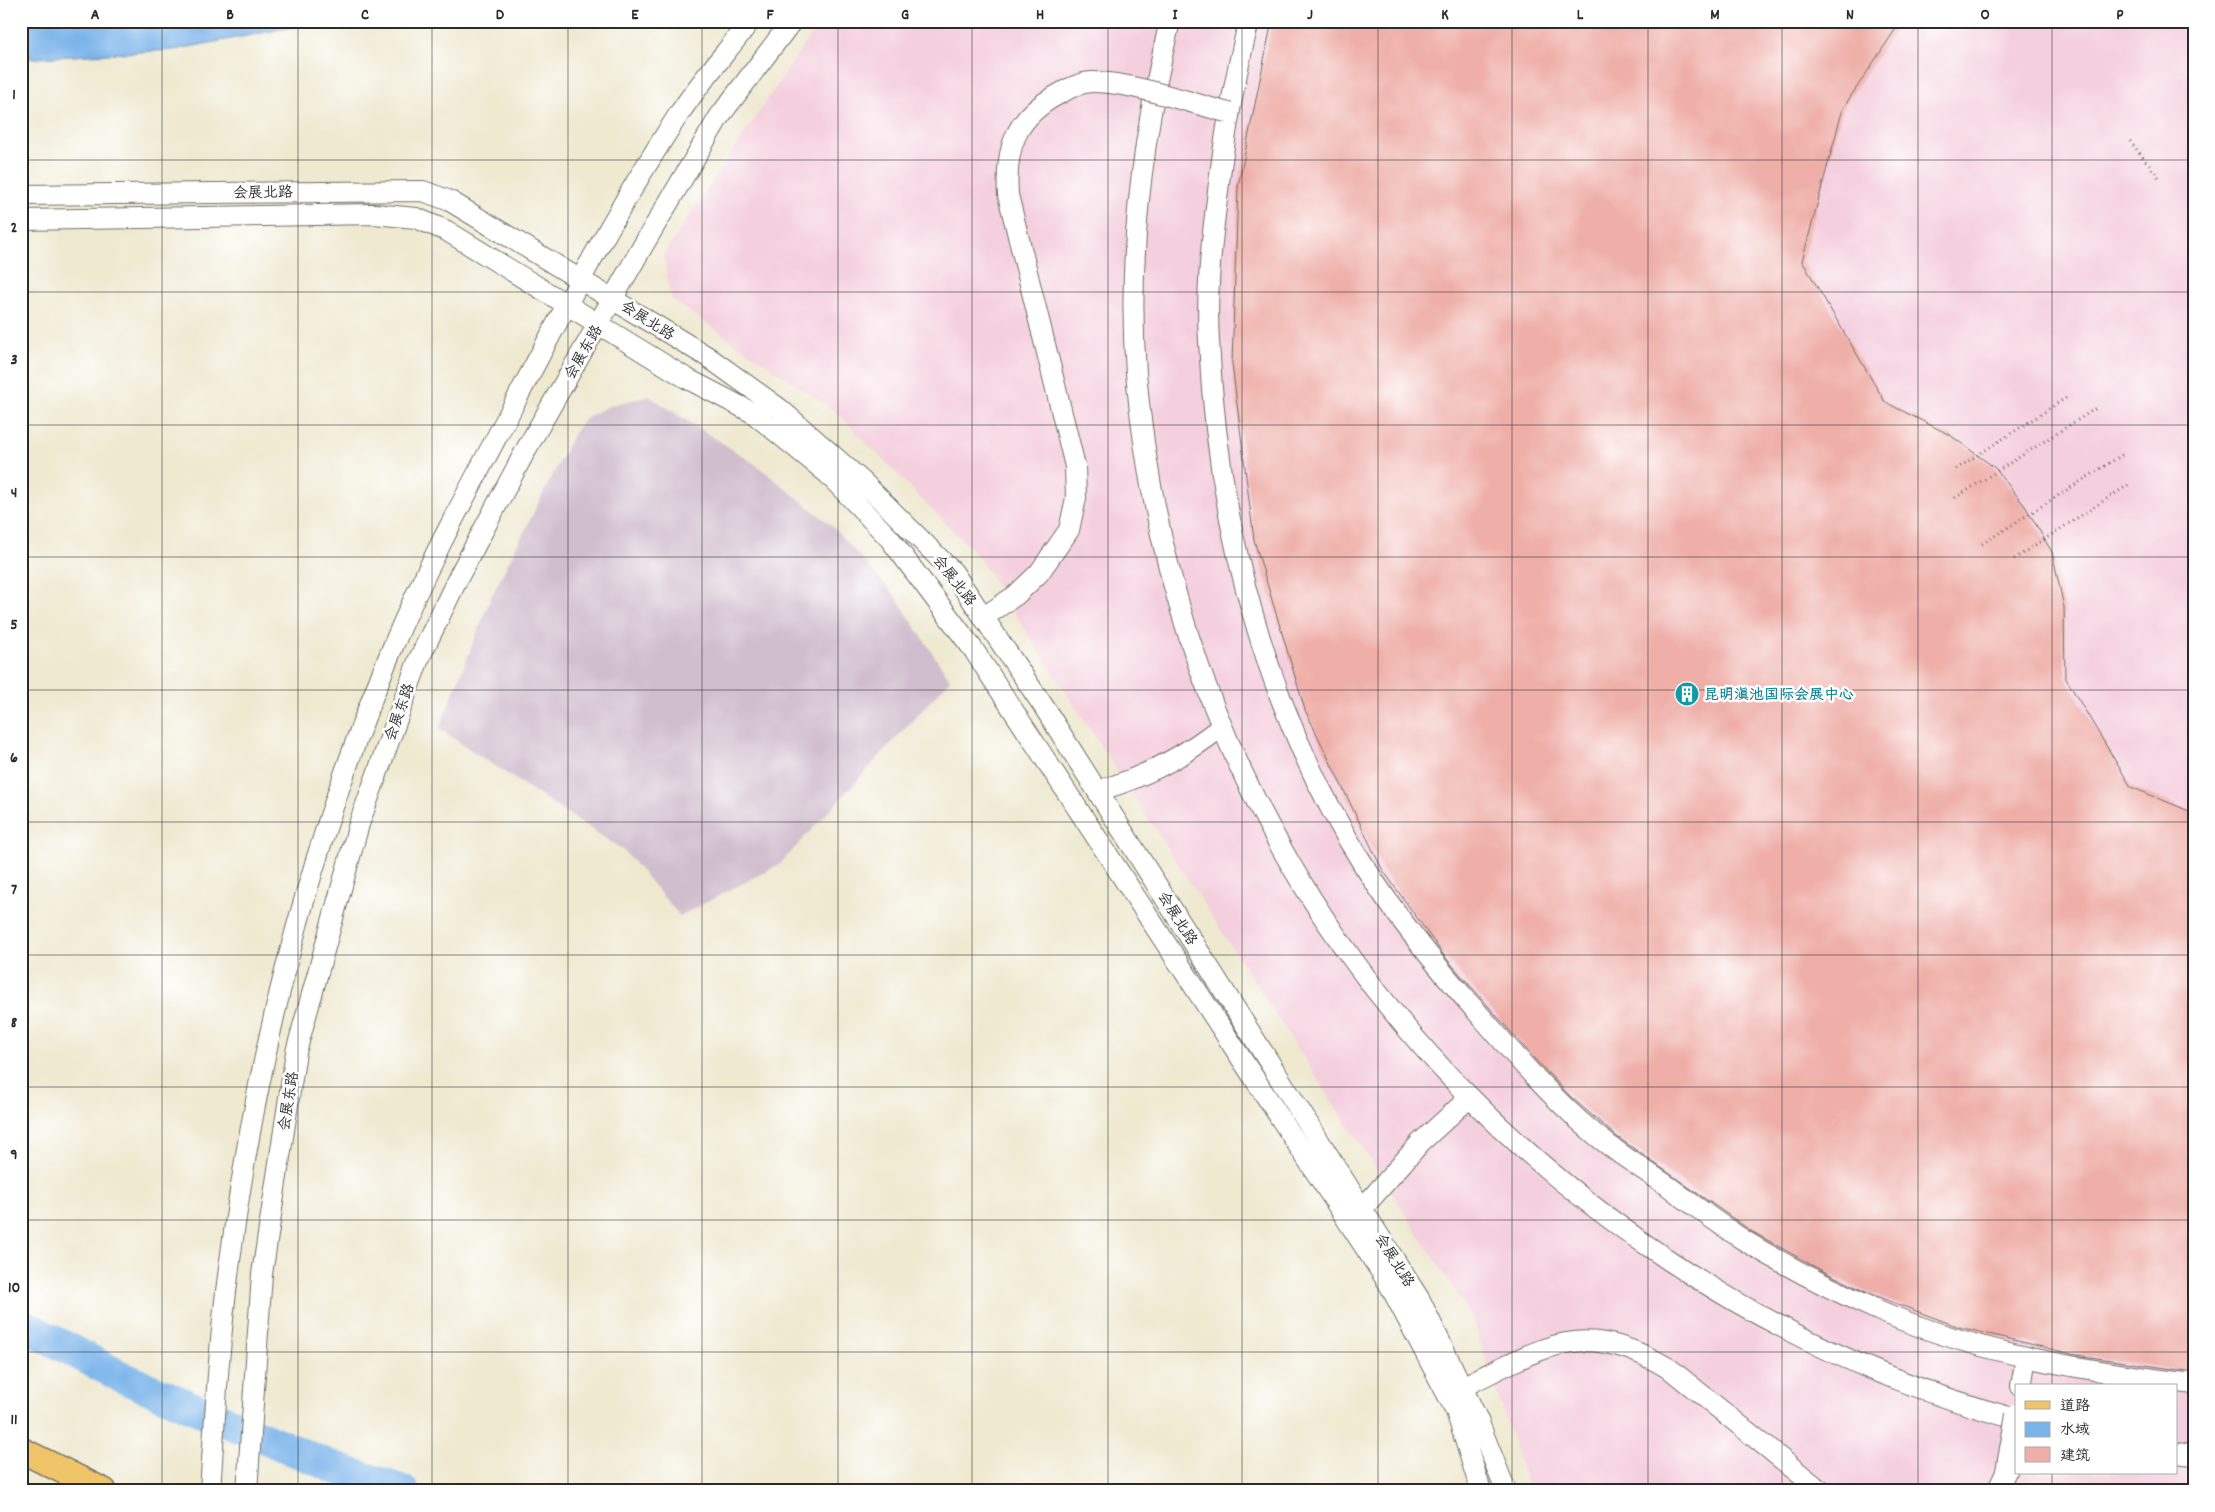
<svg xmlns="http://www.w3.org/2000/svg" width="2215" height="1512" viewBox="0 0 2215 1512" font-family="Dekko,'LXGW WenKai TC',sans-serif">
  <style>
    .built { fill: #f4cfdd; fill-rule: evenodd }
    .industrial { fill: #d0bdcd }
    .water { fill: #79b3ea; stroke: #526f8a }
    .lines { fill: none; stroke-linecap: round; stroke-linejoin: round }
    .river { stroke: #79b3ea; stroke-width: 32 }
    .building { fill: #efafa8 }
    .minor-casing { stroke: #706e65; stroke-width: 22 }
    .major-casing { stroke: #706e65; stroke-width: 28 }
    .path { stroke: #706e65; stroke-width: 3; stroke-dasharray: 1 4; stroke-linecap: butt }
    .minor { stroke: #fff; stroke-width: 20 }
    .major { stroke: #f0c469; stroke-width: 25 }
    .minor-bridge-casing { stroke: #706e65; stroke-width: 22; stroke-linecap: butt }
    .minor-bridge { stroke: #fff; stroke-width: 20 }
    .grid { fill: none; stroke: #2b2b2b; stroke-width: 1; stroke-opacity: 0.55 }
    .labels { text-anchor: middle; stroke-width: 5; stroke-linejoin: round; paint-order: stroke }
    .street-label { font-size: 15px; fill: #2b2b2b; stroke: #fff }
    .culture-label { font-size: 15px; font-weight: bold; fill: #0d838f; stroke: #fff; text-anchor: start }
    .neatline { fill: none; stroke: #2b2b2b; stroke-width: 2 }
    .grid-label { font-size: 16px; text-anchor: middle; font-weight: bold; fill: #2b2b2b }
  </style>
  <rect width="100%" height="100%" fill="#fff"/>
  <filter id="ink" filterUnits="userSpaceOnUse"><feTurbulence type="fractalNoise" baseFrequency=".02" numOctaves="2"/><feDisplacementMap in="SourceGraphic" scale="10" xChannelSelector="R" yChannelSelector="G"/><feConvolveMatrix kernelMatrix="1 2 1 2 8 2 1 2 1" color-interpolation-filters="sRGB"/></filter>
  <filter id="wash" filterUnits="userSpaceOnUse"><feTurbulence type="fractalNoise" baseFrequency=".0096" numOctaves="4" result="noise"/><feDisplacementMap in="SourceGraphic" scale="20" xChannelSelector="R" yChannelSelector="G"/><feGaussianBlur stdDeviation="1.12" result="paint"/><feColorMatrix in="noise" values="0 0 0 0 0 0 0 0 0 0 0 0 0 0 0 0 0 1.4 0 .05"/><feComposite in="paint" operator="in"/></filter>
  <g filter="url(#wash)">
    <rect width="100%" height="100%" fill="#efe9d0"/>
    <path class="built" d="M820,21H2194V1491H1529L1471,1315L976,554L836,412L671,299L663,255ZM2016,1386H2176V1473H2016Z"/>
    <path class="industrial" d="M649,396L755,464L831,525L896,597L950,680L780,864L680,916L623,850L439,729L492,595L574,433L586,417L612,405Z"/>
    <path class="water" d="M21,21H324L174,50L21,59Z"/>
    <g class="lines">
      <path class="river" d="M21,1324L124,1378L335,1468L403,1491"/>
    </g>
    <g id="blocks">
      <path class="building" d="M1272,21H1901L1843,108L1802,261L1885,402L1950,435L1995,468L2025,506L2052,552L2064,607L2065,677L2131,787L2194,813V1372L2076,1355L1959,1327L1868,1293L1817,1268L1751,1231L1616,1136L1571,1097L1532,1056L1445,957L1382,869L1305,710L1254,540L1232,364L1238,187Z"/>
    </g>
  </g>
  <g filter="url(#ink)">
    <use href="#blocks" fill-opacity="0" stroke="#706e65" stroke-width="1"/>
    <g class="lines">
      <defs>
        <path id="minor" d="M1170,21C1143,134 1127,257 1136,373C1168,742 1362,1058 1670,1261C1776,1331 1894,1386 2016,1419
          M1249,21C1234,80 1224,139 1217,199C1211,246 1206,293 1209,341C1217,522 1265,709 1363,864C1398,920 1441,972 1485,1021C1518,1059 1552,1098 1591,1131C1614,1151 1642,1169 1668,1186C1693,1205 1719,1224 1745,1241C1788,1267 1834,1291 1880,1311C1979,1354 2087,1371 2194,1384
          M21,195L423,191L450,201L708,357L780,409L863,482L953,572L1042,704L1420,1300L1477,1418L1506,1491
          M21,220L374,214L416,218L447,231L686,378L753,413L828,474L890,539L973,649L1389,1284L1456,1411L1481,1491
          M984,617L1016,595L1039,573
          M1097,791C1144,778 1183,757 1221,727
          M1362,1209L1421,1142L1469,1098
          M2021,1386L2026,1358
          M1462,1387C1545,1347 1581,1317 1670,1369L1821,1491
          M2176,1453L2194,1455
          M210,1491C215,1417 219,1342 229,1268C256,1054 311,843 394,644C428,563 471,486 512,408C564,309 616,210 677,117C699,83 726,53 750,21
          M247,1491L262,1274L296,1052L359,824L418,661L460,574L528,446L644,244L719,117L792,21"/>
        <path id="major" d="M21,1450L104,1491"/>
      </defs>
      <use href="#minor" class="minor-casing"/>
      <use href="#major" class="major-casing"/>
      <path class="path" d="M2130,141L2161,180
        M1956,469L2069,396
        M1955,498L2098,407
        M1982,544L2125,453
        M2014,559L2128,485"/>
      <use href="#minor" class="minor"/>
      <use href="#major" class="major"/>
      <defs>
        <path id="minor-bridge" d="M1039,573L1069,530L1076,498L1075,466L1008,195C1005,148 1015,117 1059,94C1069,88 1079,83 1091,82C1127,81 1192,103 1229,113
          M1997,1491L2006,1471L2016,1415"/>
      </defs>
      <use href="#minor-bridge" class="minor-bridge-casing"/>
      <use href="#minor-bridge" class="minor-bridge"/>
    </g>
  </g>
  <path class="grid" d="M162,21V1491M298,21V1491M432,21V1491M568,21V1491M702,21V1491M838,21V1491M972,21V1491M1108,21V1491M1242,21V1491M1378,21V1491M1512,21V1491M1648,21V1491M1782,21V1491M1918,21V1491M2052,21V1386M21,160H2194M21,292H2194M21,425H2194M21,557H2194M21,690H2194M21,822H2194M21,955H2194M21,1087H2194M21,1220H2194M21,1352H2194M2052,1473V1491"/>
  <defs>
    <symbol id="building-disc" viewBox="-11 -11 22 22"><circle r="9.5" fill="#0f9aa8" stroke="#fff"/><path d="M-4-6H4V6H1V3H-1V6H-4ZM-2.5-4.3h1.7v1.8h-1.7ZM.8-4.3h1.7v1.8H.8ZM-2.5-1h1.7V.8h-1.7ZM.8-1h1.7V.8H.8Z" fill="#fff"/></symbol>
  </defs>
  <g fill-rule="evenodd">
    <use href="#building-disc" x="1673" y="680" width="28" height="28"/>
  </g>
  <g class="labels">
    <g class="street-label">
      <text transform="translate(263 192) rotate(-1)" y="5">会展北路</text>
      <text transform="translate(648 320) rotate(32)" y="5">会展北路</text>
      <text transform="translate(583 352) rotate(-60)" y="5">会展东路</text>
      <text transform="translate(955 580) rotate(52)" y="5">会展北路</text>
      <text transform="translate(399 712) rotate(-70)" y="5">会展东路</text>
      <text transform="translate(1178 918) rotate(58)" y="5">会展北路</text>
      <text transform="translate(288 1101) rotate(-81)" y="5">会展东路</text>
      <text transform="translate(1395 1260) rotate(58)" y="5">会展北路</text>
    </g>
    <g class="culture-label">
      <text x="1704" y="699">昆明滇池国际会展中心</text>
    </g>
  </g>
  <rect width="2215" height="1512" fill="none" stroke="#fff" stroke-width="55"/>
  <rect x="2015" y="1384" width="162" height="90" fill="#ffffff" stroke="#aaaaaa"/>
  <rect x="2025" y="1401" width="25" height="8" fill="#f0c469" stroke="#aaaaaa"/>
  <text x="2060" y="1410" font-size="15" fill="#2b2b2b">道路</text>
  <rect x="2025" y="1422" width="25" height="15" fill="#79b3ea" stroke="#aaaaaa"/>
  <text x="2060" y="1434" font-size="15" fill="#2b2b2b">水域</text>
  <rect x="2025" y="1447" width="25" height="15" fill="#efafa8" stroke="#aaaaaa"/>
  <text x="2060" y="1460" font-size="15" fill="#2b2b2b">建筑</text>
  <rect x="28" y="28" width="2160" height="1456" class="neatline"/>
  <g class="grid-label">
    <text x="95" y="19">A</text>
    <text x="230" y="19">B</text>
    <text x="365" y="19">C</text>
    <text x="500" y="19">D</text>
    <text x="635" y="19">E</text>
    <text x="770" y="19">F</text>
    <text x="905" y="19">G</text>
    <text x="1040" y="19">H</text>
    <text x="1175" y="19">I</text>
    <text x="1310" y="19">J</text>
    <text x="1445" y="19">K</text>
    <text x="1580" y="19">L</text>
    <text x="1715" y="19">M</text>
    <text x="1850" y="19">N</text>
    <text x="1985" y="19">O</text>
    <text x="2120" y="19">P</text>
    <text x="14" y="99">1</text>
    <text x="14" y="232">2</text>
    <text x="14" y="364">3</text>
    <text x="14" y="497">4</text>
    <text x="14" y="629">5</text>
    <text x="14" y="762">6</text>
    <text x="14" y="894">7</text>
    <text x="14" y="1027">8</text>
    <text x="14" y="1159">9</text>
    <text x="14" y="1292">10</text>
    <text x="14" y="1424">11</text>
  </g>
</svg>
